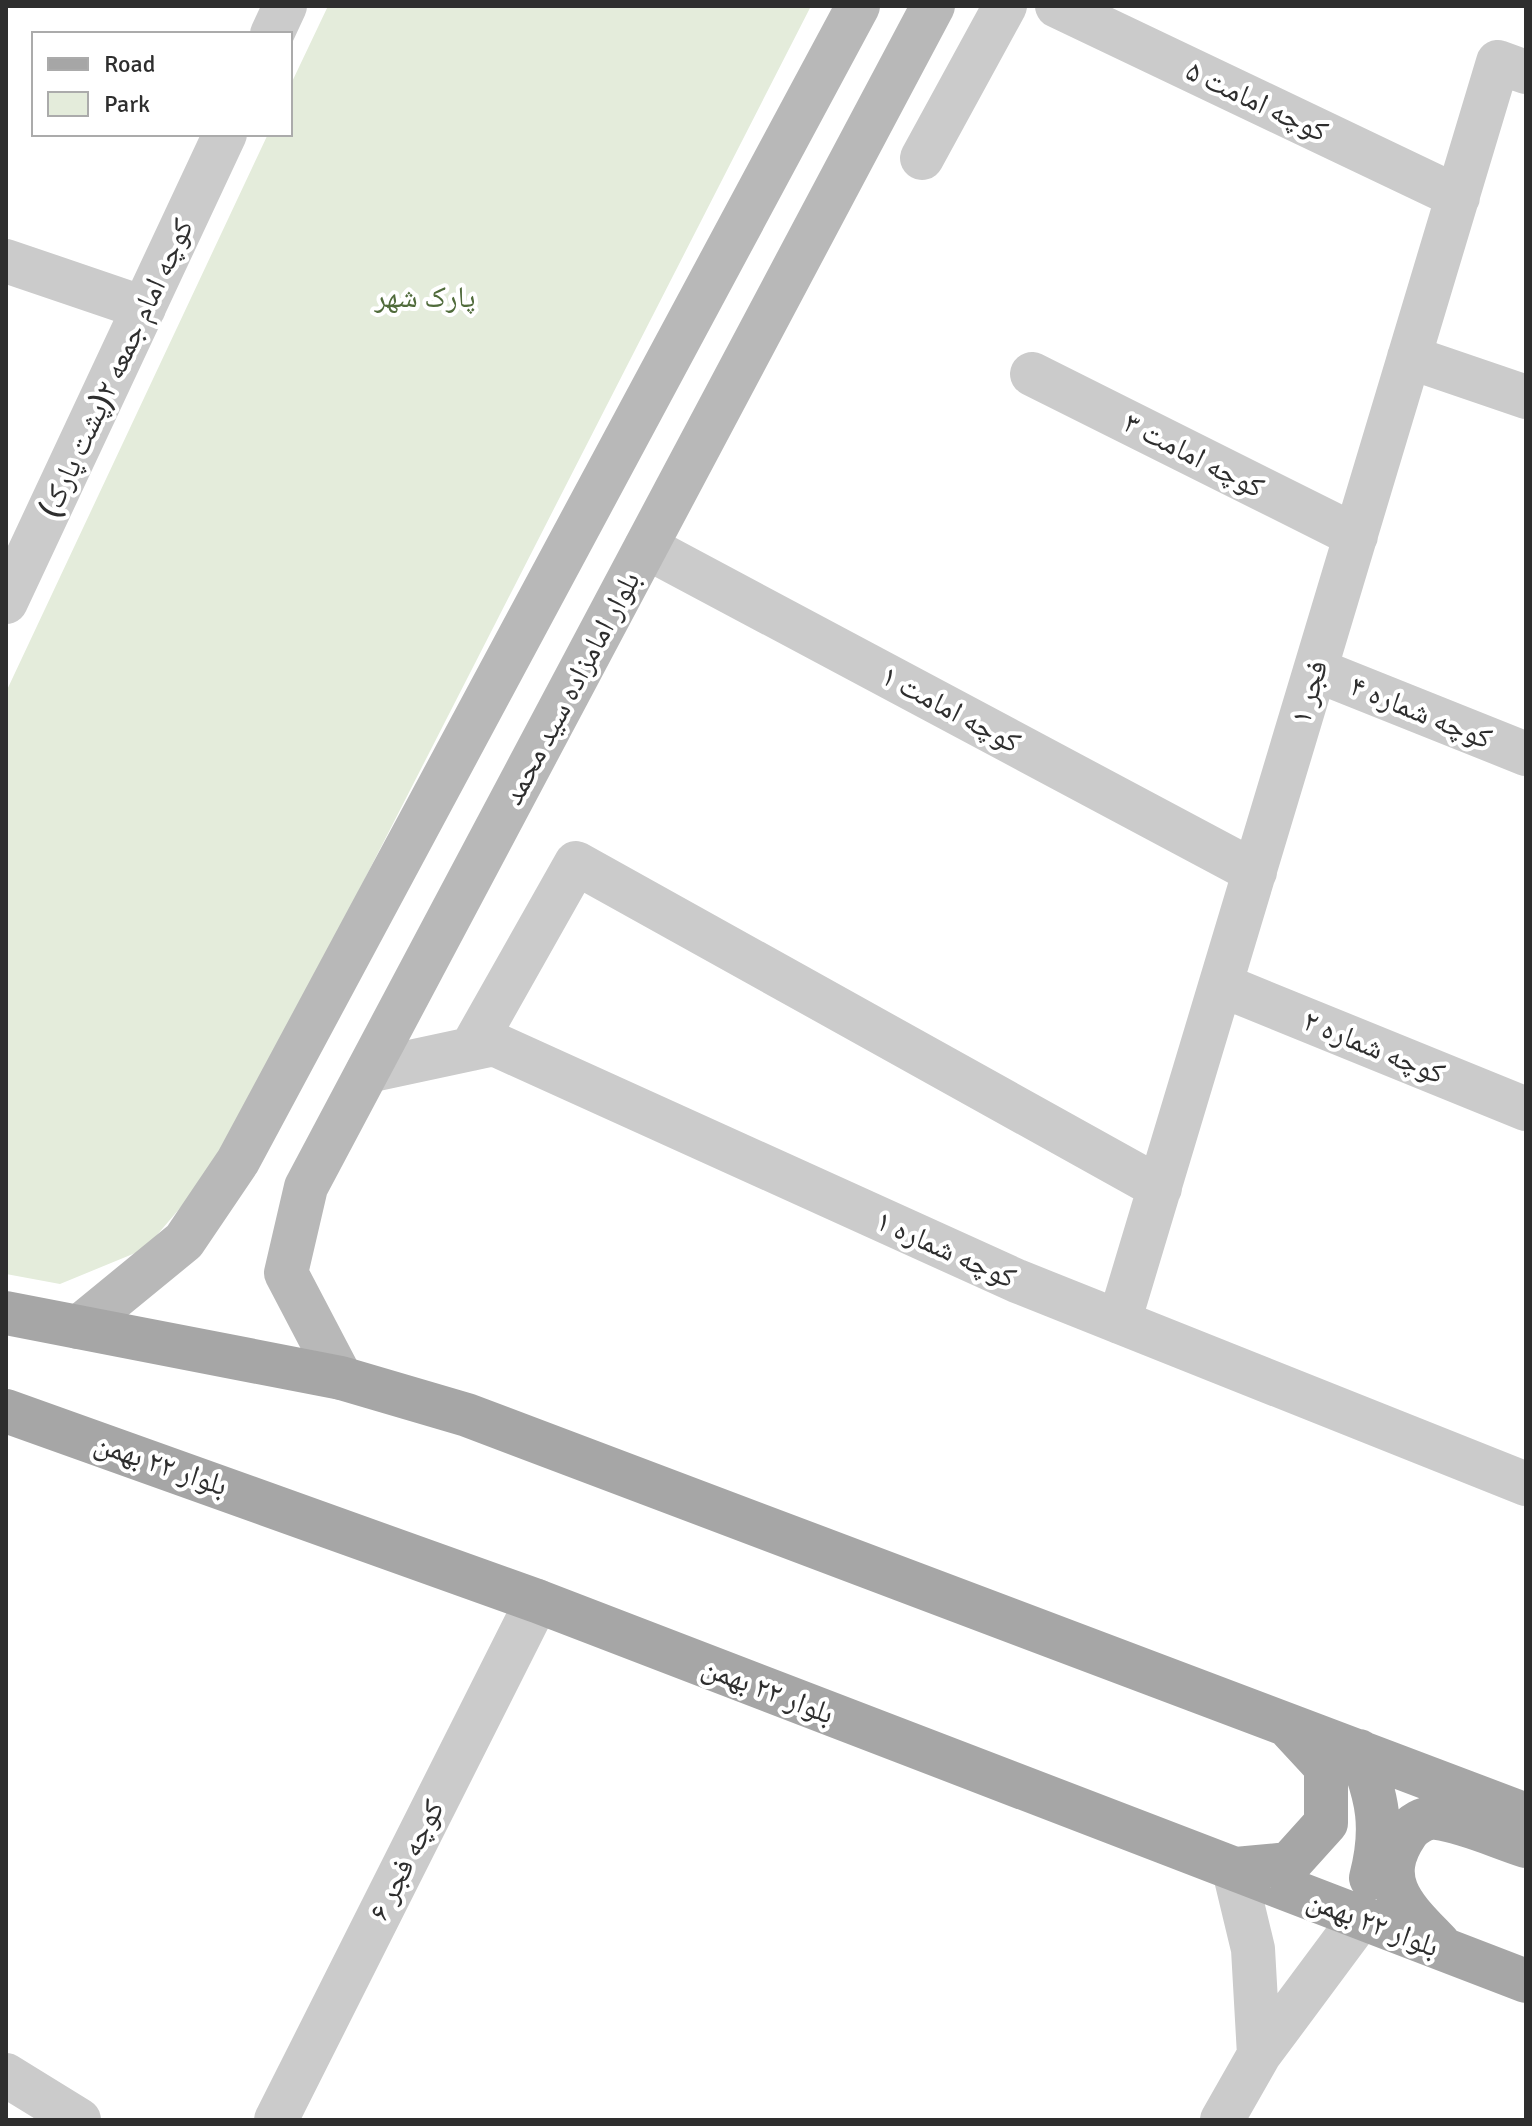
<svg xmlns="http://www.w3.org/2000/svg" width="1532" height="2126" viewBox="0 0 1532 2126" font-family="Signika,'Noto Naskh Arabic',sans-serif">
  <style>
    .green { fill: #e4ecdb }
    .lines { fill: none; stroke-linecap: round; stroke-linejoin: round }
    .street { stroke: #cbcbcb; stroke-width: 44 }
    .secondary { stroke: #b8b8b8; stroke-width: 44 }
    .primary { stroke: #a6a6a6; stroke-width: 44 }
    .labels { text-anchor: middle; stroke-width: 8; stroke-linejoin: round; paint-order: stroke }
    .street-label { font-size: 30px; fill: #2e2e2e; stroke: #fff }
    .park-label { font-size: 30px; fill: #506b3b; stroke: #fff }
  </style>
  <rect width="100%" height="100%" fill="#fff"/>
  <path class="green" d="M328,6H811L221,1160L145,1249L60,1284L6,1274V692L268,134H290V86Z"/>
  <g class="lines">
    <path class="street" d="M1057,6L1458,197
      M272,34L285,6
      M922,158L1005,6
      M6,261L144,308
      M1409,357L1526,397
      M1032,374L1356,536
      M646,547L1255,872
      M6,602L225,134
      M1316,670L1526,754
      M1221,985L1526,1109
      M471,1049L576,863L1160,1188
      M368,1071L494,1044L1017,1281L1526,1484
      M1119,1322L1498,62L1526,72
      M1234,1870L1253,1949L1259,2055
      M6,2075L79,2120
      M276,2120L537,1601
      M1222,2120L1259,2055L1360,1919"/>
    <path class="secondary" d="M79,1327L184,1241L238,1161L858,6
      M341,1378L286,1273L306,1187L933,6"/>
    <path class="primary" d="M6,1313L341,1378L467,1415L1526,1815
      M6,1411L537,1601L1526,1981
      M1359,1751C1378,1798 1384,1828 1371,1878
      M1236,1869L1289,1864L1326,1823V1767L1289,1727
      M1440,1945C1408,1911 1373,1883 1406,1834C1411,1825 1426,1816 1437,1818C1466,1822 1498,1837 1526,1846"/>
  </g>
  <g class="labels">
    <g class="street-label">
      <text transform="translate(1257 101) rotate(25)" y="10">کوچه امامت ۵</text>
      <text transform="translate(116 368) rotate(-65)" y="10">کوچه امام جمعه ۲(پشت پارک)</text>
      <text transform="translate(1194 455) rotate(27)" y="10">کوچه امامت ۳</text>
      <text transform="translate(571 688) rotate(-62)" y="10">بلوار امامزاده سید محمد</text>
      <text transform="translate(1309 692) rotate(-73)" y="10">فجر ۱</text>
      <text transform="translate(951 709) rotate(28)" y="10">کوچه امامت ۱</text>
      <text transform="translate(1421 712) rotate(22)" y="10">کوچه شماره ۴</text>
      <text transform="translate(1374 1047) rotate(22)" y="10">کوچه شماره ۲</text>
      <text transform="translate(946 1249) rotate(24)" y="10">کوچه شماره ۱</text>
      <text transform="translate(161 1464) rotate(19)" y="10">بلوار ۲۲ بهمن</text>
      <text transform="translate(768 1690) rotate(21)" y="10">بلوار ۲۲ بهمن</text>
      <text transform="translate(406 1860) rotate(-63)" y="10">کوچه فجر ۶</text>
      <text transform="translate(1373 1923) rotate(21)" y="10">بلوار ۲۲ بهمن</text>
    </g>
    <g class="park-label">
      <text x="425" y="307">پارک شهر</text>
    </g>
  </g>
  <rect width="1532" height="2126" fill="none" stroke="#2e2e2e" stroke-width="16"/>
  <rect x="32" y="32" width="260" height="104" fill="#ffffff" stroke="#ababab" stroke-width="2"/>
  <rect x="48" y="58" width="40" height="12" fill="#a6a6a6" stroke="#ababab" stroke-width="2"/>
  <text x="104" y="72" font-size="24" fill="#2e2e2e">Road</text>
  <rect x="48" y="92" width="40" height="24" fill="#e4ecdb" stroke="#ababab" stroke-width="2"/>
  <text x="104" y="112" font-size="24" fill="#2e2e2e">Park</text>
</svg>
